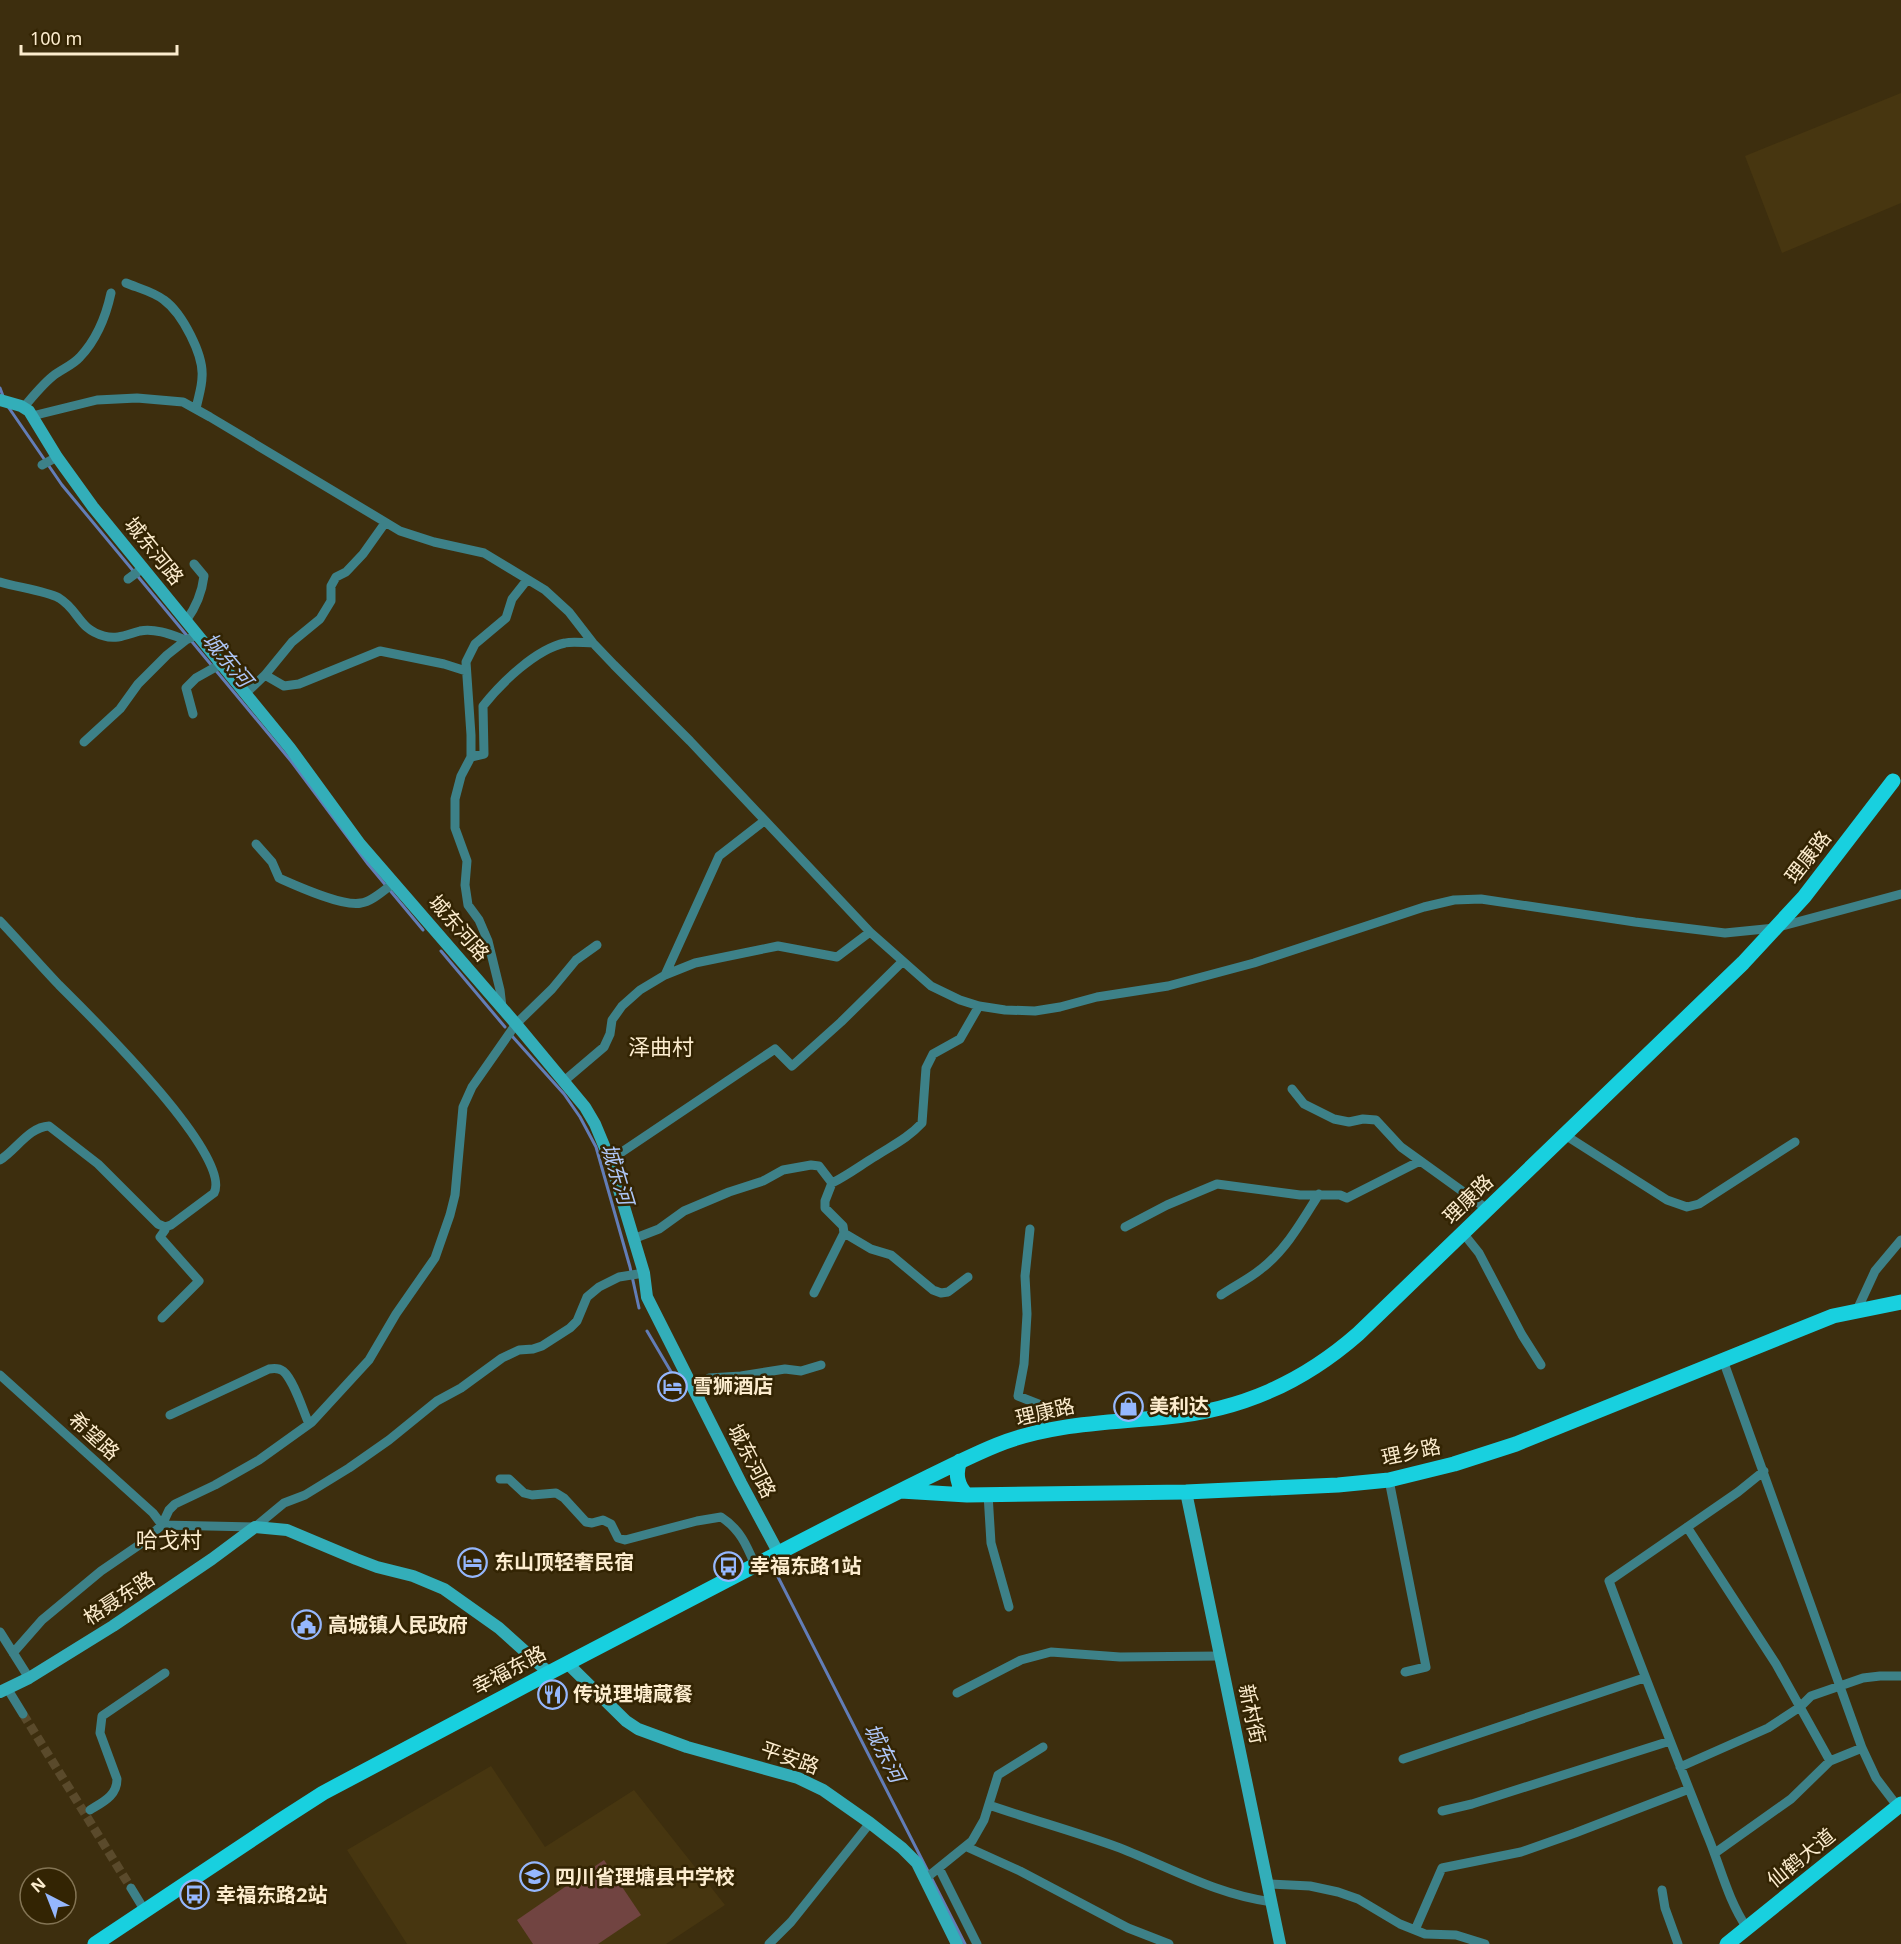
<svg xmlns="http://www.w3.org/2000/svg" width="1901" height="1944" viewBox="0 0 1901 1944" font-family="'Noto Sans','Noto Sans SC',sans-serif">
  <style>
    .built { fill: #473610 }
    .green { fill: #714441 }
    .lines { fill: none; stroke-linecap: round; stroke-linejoin: round }
    .stream { stroke: #627db7; stroke-width: 3 }
    .street-tunnel { stroke: #5a4a2b; stroke-width: 9; stroke-dasharray: 9 4.5; stroke-linecap: butt }
    .street { stroke: #3d8188; stroke-width: 9 }
    .secondary { stroke: #33aeb9; stroke-width: 12 }
    .primary { stroke: #18d0df; stroke-width: 15 }
    .labels { text-anchor: middle; stroke-width: 5; stroke-linejoin: round; paint-order: stroke }
    .street-label { font-size: 20px; fill: #fcecce; stroke: #332403 }
    .poi-label { font-size: 20px; font-weight: bold; fill: #fcecce; stroke: #332403; text-anchor: start }
    .water-label { font-size: 21px; font-style: italic; fill: #aec6f7; stroke: #332403 }
    .quarter-label { font-size: 22px; fill: #fcecce; stroke: #332403 }
  </style>
  <rect width="100%" height="100%" fill="#3d2e0e"/>
  <path class="built" d="M1901,93V203L1782,253L1745,156Z
    M491,1766L545,1847L634,1790L725,1905L666,1944H407L347,1850Z"/>
  <path class="green" d="M604,1860L641,1915L598,1944H533L517,1920Z"/>
  <g class="lines">
    <path class="stream" d="M0,388L3,396
      M9,408L62,485L291,761L368,864L423,930
      M441,951L505,1027
      M512,1036L564,1094L580,1117L596,1147L630,1267L639,1308
      M647,1331L680,1387
      M777,1575L965,1944"/>
    <path class="street-tunnel" d="M23,1714L131,1888"/>
    <path class="street" d="M126,283C138,288 154,292 164,300C182,313 204,355 202,377C202,387 198,398 196,409
      M24,407C33,396 42,385 53,376C62,369 73,365 80,357C97,339 106,316 111,293
      M32,416L97,400L137,398L183,402L210,417L400,531L434,542L484,553L545,590L569,612L593,643L614,665L690,741L870,932L931,986L960,1000L979,1006L1005,1010L1035,1011L1060,1007L1097,997L1168,986L1254,963L1424,907L1454,900L1481,899L1635,922L1725,933L1775,928L1901,894
      M42,465L57,457
      M128,579L143,568
      M0,582C16,587 46,591 59,598C79,610 78,629 104,636C117,640 128,634 140,631C155,628 172,635 186,640
      M186,621C196,607 202,593 204,576L194,564
      M265,675L284,686L299,684L380,651L444,664L466,671
      M245,694L265,675L292,642L320,619L331,601V586L336,577L346,572L363,554L385,523
      M193,714L186,688L196,678L221,664
      M84,742L120,709L138,684L167,655L186,640L197,635
      M471,757L484,754L483,706C501,683 536,649 565,643C573,641 584,643 593,643
      M256,844L272,862L279,878C297,886 343,907 361,903C372,902 385,889 394,883
      M0,921C20,942 39,964 59,985C87,1013 234,1156 214,1193L171,1225L165,1227L158,1224L98,1164L49,1126C29,1127 16,1150 0,1160
      M665,975L719,856L764,821
      M502,1007L500,990L488,941L479,920L468,905L465,885L467,861L455,828V799L461,776L471,757V735L466,662L475,644L506,618L512,599L527,580
      M564,1081L604,1047L610,1034L612,1020L622,1006L640,990L665,975L695,963L778,946L837,957L870,932
      M1292,1089L1304,1104L1334,1119L1349,1122L1363,1119L1376,1120L1401,1147L1487,1209
      M1565,1135L1667,1200L1687,1207L1699,1204L1795,1142
      M610,1160L775,1049L792,1066L841,1022L902,962
      M1125,1227L1167,1205L1217,1184L1300,1195H1340L1347,1198L1420,1161
      M1030,1229L1025,1276L1027,1314L1024,1364L1018,1396L1046,1407L1044,1432
      M844,1233L871,1249L891,1255L933,1290L941,1293L948,1292L968,1277
      M1463,1233L1479,1253L1522,1335L1541,1365
      M633,1239L659,1229L684,1211L729,1192L763,1181L783,1170L811,1165L819,1166L832,1183C848,1175 861,1165 876,1156C893,1145 908,1138 922,1123L926,1068L933,1054L960,1039L979,1006
      M814,1293L844,1233L843,1226L825,1208V1201L832,1183
      M1221,1295C1234,1286 1249,1279 1261,1269C1286,1250 1302,1221 1319,1194
      M1857,1310L1875,1271L1901,1240
      M162,1318L199,1281L160,1237L165,1230V1227
      M1723,1360L1862,1748L1876,1778L1898,1807
      M0,1375L153,1513L162,1525L255,1527L284,1503L305,1495L349,1468L389,1440L437,1401L461,1388L502,1358L519,1350L533,1349L542,1346L570,1328L577,1321L587,1297L599,1287L619,1277L644,1273
      M699,1400L709,1378L741,1376L785,1369L801,1371L821,1365
      M170,1415L269,1369C274,1368 279,1368 283,1371C294,1380 303,1411 309,1424
      M500,1479H509L524,1493L532,1495L556,1493L564,1498L586,1522L592,1523L603,1520L611,1524L618,1538L625,1540L697,1521L721,1517C740,1529 747,1546 755,1565
      M1389,1480L1426,1667L1405,1672
      M988,1494L991,1543L1009,1607
      M1687,1527L1776,1664L1830,1761
      M0,1632L29,1678
      M13,1653L42,1620L101,1571L142,1543L162,1525L169,1510L175,1504L215,1485L259,1460L312,1422L369,1360L396,1314L435,1258L450,1215L455,1195L463,1107L472,1087L516,1024L552,989L576,960L597,945
      M7,1688L23,1714
      M957,1693L1021,1660L1051,1652L1120,1657L1220,1656
      M1403,1759L1644,1678
      M1680,1767L1768,1728L1800,1707L1811,1696L1863,1678L1880,1676H1901
      M989,1805C1032,1820 1077,1832 1120,1848C1171,1868 1217,1895 1272,1902
      M90,1810C103,1802 117,1796 117,1779L100,1733L102,1716L165,1673
      M1442,1811L1472,1804L1670,1741
      M967,1847L1020,1871L1128,1928L1169,1944
      M1715,1853L1791,1799L1830,1761L1862,1748
      M939,1868L977,1944
      M925,1879L972,1841L984,1820L998,1775L1043,1747
      M1268,1884L1310,1886L1338,1892L1358,1899L1400,1924L1425,1934L1456,1935L1485,1944
      M131,1888L145,1911
      M1662,1890L1665,1908L1678,1944
      M1747,1928C1727,1899 1720,1864 1706,1832C1673,1748 1640,1665 1609,1581L1738,1492L1764,1471
      M1415,1930L1442,1868L1521,1852L1575,1833L1689,1789
      M769,1944L791,1922L870,1823"/>
    <path class="secondary" d="M0,400L21,406L29,411L57,457L93,507L290,748L360,844L516,1024L585,1107L595,1124L610,1160L644,1273L647,1297L741,1483L778,1552
      M1186,1492L1280,1944
      M567,1663L626,1721L638,1729L687,1747L798,1778L823,1790L870,1823L902,1848L917,1863L957,1944
      M0,1692L29,1678L113,1626L212,1559L255,1527L287,1530L356,1559L377,1567L413,1576L444,1589L499,1628L548,1672"/>
    <path class="primary" d="M960,1461C955,1473 957,1486 967,1495
      M901,1491L967,1495L1186,1492L1338,1485L1389,1480L1454,1464L1516,1444L1833,1316L1901,1302
      M95,1944L281,1820L323,1793C465,1717 607,1642 750,1568C801,1541 852,1515 904,1489C935,1474 965,1458 997,1445C1051,1423 1110,1423 1167,1417C1241,1410 1302,1383 1358,1334L1743,963L1804,897L1893,781
      M1727,1944L1901,1804"/>
  </g>
  <defs>
    <symbol id="hotel-ring" viewBox="-11 -11 22 22"><circle r="9.5" fill="#332403" stroke="#95b7fd" stroke-width="1.5"/><path d="M-6-4.5h1.5V1H6V5H4.5V3h-9V5H-6ZM-4 0a1.8 1.8 0 1 1 3.6 0ZM.5 0V-2.5h3Q6-2.5 6 0Z" fill="#95b7fd"/></symbol>
    <symbol id="shop-ring" viewBox="-11 -11 22 22"><circle r="9.5" fill="#332403" stroke="#95b7fd" stroke-width="1.5"/><path d="M-5-2.5h2.3a2.7 3.5 0 0 1 5.4 0H5L5.5 6h-11ZM-1.5-2.5h3a1.5 2.3 0 0 0-3 0Z" fill="#95b7fd"/></symbol>
    <symbol id="bus-ring" viewBox="-11 -11 22 22"><circle r="9.5" fill="#332403" stroke="#95b7fd" stroke-width="1.5"/><path d="M-5-6H5V4H4V6H2V4H-2V6H-4V4H-5ZM-3.5-4V0h7V-4ZM-3.5 1.2v1.5H-2V1.2ZM2 1.2v1.5H3.5V1.2Z" fill="#95b7fd"/></symbol>
    <symbol id="civic-ring" viewBox="-11 -11 22 22"><circle r="9.5" fill="#332403" stroke="#95b7fd" stroke-width="1.5"/><path d="M-.6-6.5H3V-4.5H.6V-3L4-1V1h2V6H-6V1h2V-1L-.6-3ZM-1.2 2.5V6h2.4V2.5Z" fill="#95b7fd"/></symbol>
    <symbol id="restaurant-ring" viewBox="-11 -11 22 22"><circle r="9.5" fill="#332403" stroke="#95b7fd" stroke-width="1.5"/><path d="M-5-6h1v4h1v-4h1v4h1v-4h1v5L-1.5 .5V6h-2V.5L-5-1ZM5-6V6H3V1.5H1.5Q1.5-4 5-6Z" fill="#95b7fd"/></symbol>
    <symbol id="school-ring" viewBox="-11 -11 22 22"><circle r="9.5" fill="#332403" stroke="#95b7fd" stroke-width="1.5"/><path d="M0-5L7-2L0 1L-7-2ZM-4 1L0 2.5L4 1V4Q0 6-4 4Z" fill="#95b7fd"/></symbol>
  </defs>
  <g fill-rule="evenodd">
    <use href="#hotel-ring" x="656" y="1370" width="33" height="33"/>
    <use href="#shop-ring" x="1112" y="1390" width="33" height="33"/>
    <use href="#hotel-ring" x="456" y="1546" width="33" height="33"/>
    <use href="#bus-ring" x="712" y="1550" width="33" height="33"/>
    <use href="#civic-ring" x="290" y="1608" width="33" height="33"/>
    <use href="#restaurant-ring" x="536" y="1678" width="33" height="33"/>
    <use href="#school-ring" x="518" y="1860" width="33" height="33"/>
    <use href="#bus-ring" x="178" y="1878" width="33" height="33"/>
  </g>
  <g class="labels">
    <g class="street-label">
      <text transform="translate(154 551) rotate(51)" y="7">城东河路</text>
      <text transform="translate(1808 857) rotate(-52)" y="7">理康路</text>
      <text transform="translate(459 928) rotate(49)" y="7">城东河路</text>
      <text transform="translate(1468 1199) rotate(-44)" y="7">理康路</text>
      <text transform="translate(1045 1412) rotate(-13)" y="7">理康路</text>
      <text transform="translate(94 1436) rotate(42)" y="7">希望路</text>
      <text transform="translate(1411 1452) rotate(-12)" y="7">理乡路</text>
      <text transform="translate(752 1461) rotate(63)" y="7">城东河路</text>
      <text transform="translate(119 1598) rotate(-33)" y="7">格聂东路</text>
      <text transform="translate(509 1670) rotate(-28)" y="7">幸福东路</text>
      <text transform="translate(1252 1714) rotate(78)" y="7">新村街</text>
      <text transform="translate(790 1758) rotate(19)" y="7">平安路</text>
      <text transform="translate(1801 1858) rotate(-39)" y="7">仙鹤大道</text>
    </g>
    <g class="poi-label">
      <text x="693" y="1393">雪狮酒店</text>
      <text x="1149" y="1413">美利达</text>
      <text x="494" y="1569">东山顶轻奢民宿</text>
      <text x="750" y="1573">幸福东路1站</text>
      <text x="328" y="1632">高城镇人民政府</text>
      <text x="573" y="1701">传说理塘蔵餐</text>
      <text x="555" y="1884">四川省理塘县中学校</text>
      <text x="216" y="1902">幸福东路2站</text>
    </g>
    <g class="water-label">
      <text transform="translate(227 660) rotate(50)" y="7">城东河</text>
      <text transform="translate(617 1174) rotate(73)" y="7">城东河</text>
      <text transform="translate(884 1753) rotate(63)" y="7">城东河</text>
    </g>
    <g class="quarter-label">
      <text x="661" y="1055">泽曲村</text>
      <text x="169" y="1548">哈戈村</text>
    </g>
  </g>
  <g transform="translate(48 1896) rotate(318)"><circle r="28" fill="#332403" stroke="#837454" stroke-width="1.5"/>
  <path d="M0-4.5L10 22L0 15L-10 22Z" fill="#95b7fd"/>
  <text y="-9" font-size="16" font-weight="bold" text-anchor="middle" fill="#fcecce">N</text>
  </g>
  <path d="M21 45v9h156v-9" fill="none" stroke="#fcecce" stroke-width="3"/>
  <text x="30" y="45" font-size="18" fill="#fcecce" stroke="#332403" stroke-width="4.5" paint-order="stroke">100 m</text>
</svg>
